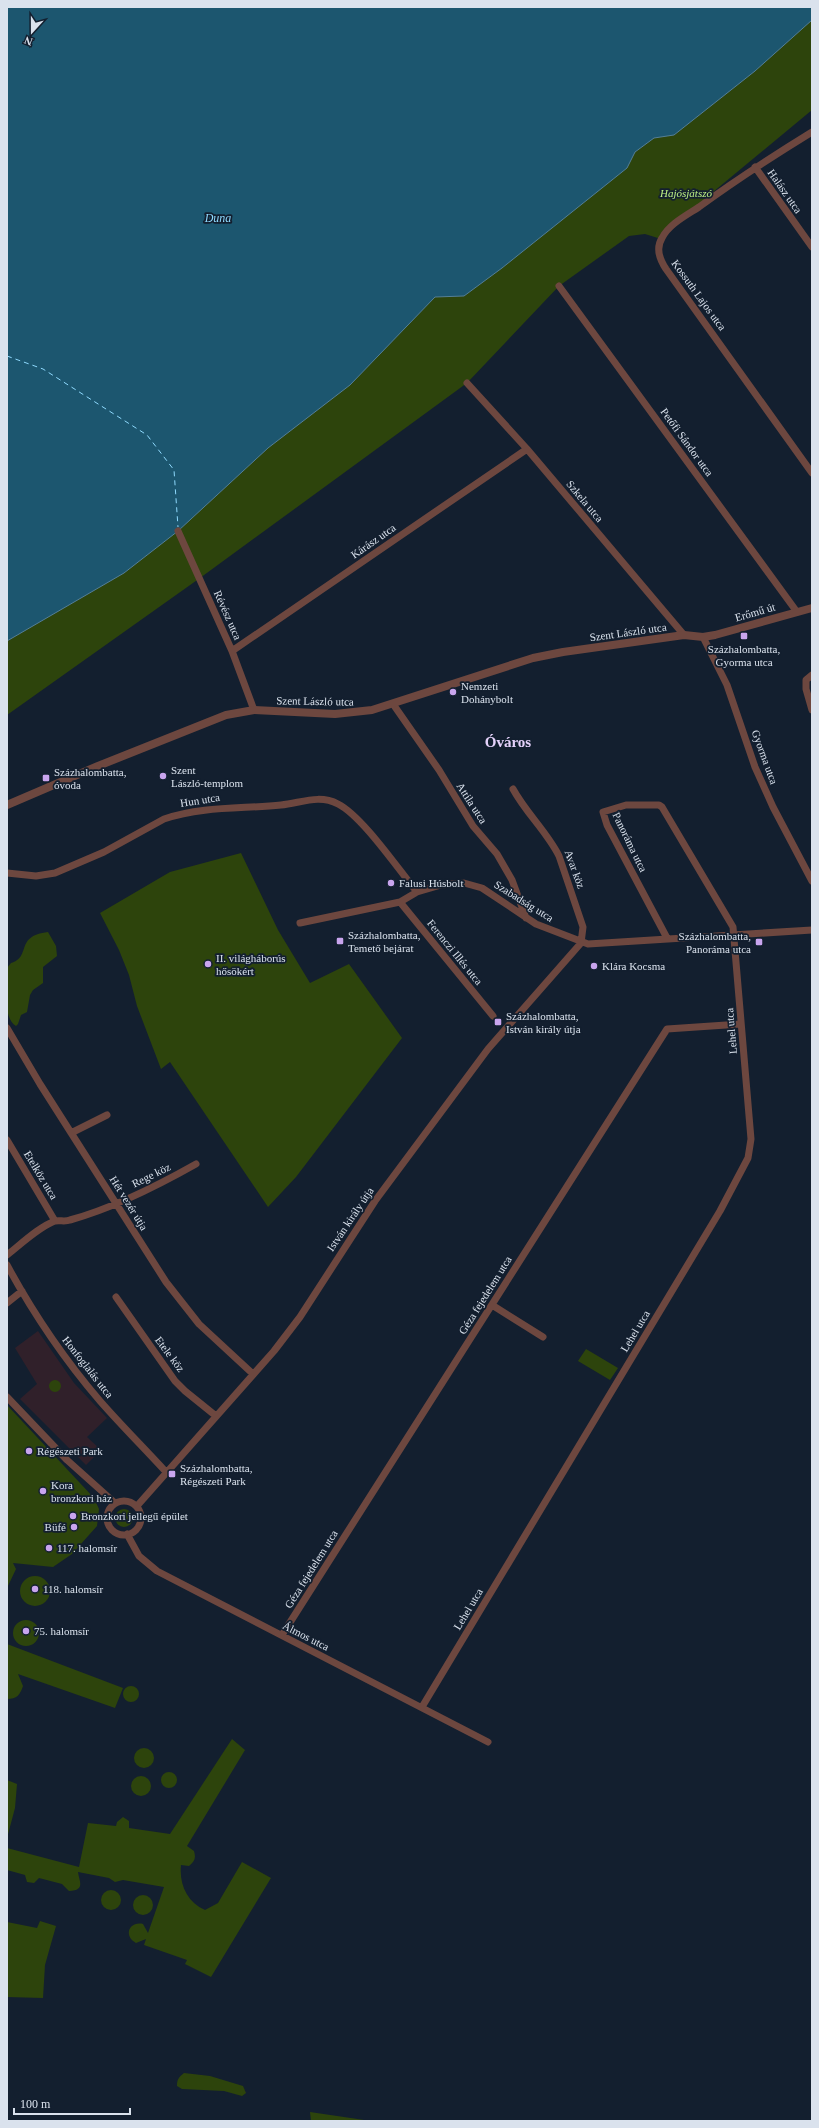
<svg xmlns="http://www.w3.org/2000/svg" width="819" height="2128" viewBox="0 0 819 2128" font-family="Georgia,serif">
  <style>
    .education { fill: #30202a }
    .green { fill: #2d440c }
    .water { fill: #1c566f; stroke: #558095 }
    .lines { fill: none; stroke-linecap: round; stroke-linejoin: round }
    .ferry { stroke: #8ed9fd; stroke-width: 1; stroke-dasharray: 5 4; stroke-linecap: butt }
    .minor { stroke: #6d473f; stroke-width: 7 }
    .tertiary { stroke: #6d473f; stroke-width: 8 }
    .poi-dot { fill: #c9a5ee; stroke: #131f2f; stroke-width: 1.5 }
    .labels { text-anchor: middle; stroke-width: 3.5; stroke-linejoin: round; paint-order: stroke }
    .street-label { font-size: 11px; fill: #dae2ed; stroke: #131f2f }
    .park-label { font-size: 11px; font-style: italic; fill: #bef284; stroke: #131f2f }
    .poi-label { font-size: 11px; fill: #dae2ed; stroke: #131f2f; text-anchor: start }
    .water-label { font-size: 12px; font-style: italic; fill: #8ed9fd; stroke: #131f2f }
    .district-label { font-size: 15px; font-weight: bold; fill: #e5d2fb; stroke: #131f2f }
  </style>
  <rect width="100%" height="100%" fill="#131f2f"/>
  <path class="education" d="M38,1331L74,1383L107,1418L87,1437L101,1450L86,1465L20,1399L37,1384L15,1348Z"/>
  <path class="green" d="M812,20V110L713,192L661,239L645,234L629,236L559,286L467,383L200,578L7,715V641L124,573L178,531L268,448L350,385L435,297L464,296L502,268L627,168L635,152L654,138L674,135L755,71Z
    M241,853L278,930L310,983L349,964L402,1038L296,1177L268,1207L170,1062L161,1069L137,1006L129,975L119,950L100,913L170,872Z
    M48,932L56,946L57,956L43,967V983L33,990L30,995L27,1012L21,1015L18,1024L16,1026C2,1018 7,983 7,968L11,963C32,957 14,936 48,932Z
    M586,1349L618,1368L610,1380L578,1361Z
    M49 1386a6 6 0 1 1 12 0a6 6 0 1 1-12 0Z
    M7,1405L94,1498L99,1509L97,1526L72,1554L53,1567L13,1563L16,1569L7,1588Z
    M115 1518a9 9 0 1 1 18 0a9 9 0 1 1-18 0Z
    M20 1591a15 15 0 1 1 30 0a15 15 0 1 1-30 0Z
    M13 1633a13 13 0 1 1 26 0a13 13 0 1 1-26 0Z
    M7,1644L123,1688L115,1708L18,1674L23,1686C20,1695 17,1699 7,1699Z
    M123 1694a8 8 0 1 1 16 0a8 8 0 1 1-16 0Z
    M232,1739L245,1750L187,1846L194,1851C196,1858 195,1861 189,1866L181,1865C179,1884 187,1902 205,1910L218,1903L242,1862L271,1878L211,1977L185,1964L187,1960L144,1945L146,1939L136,1943C123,1936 129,1921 143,1924L148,1933L164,1887L123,1880L115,1882L109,1878L78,1872C79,1881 86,1890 69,1891L62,1884L39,1878L34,1883L27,1882L25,1875L7,1870V1848L79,1867L88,1823L116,1826L117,1822L123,1817L129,1821V1828L170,1834Z
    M134 1758a10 10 0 1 1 20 0a10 10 0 1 1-20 0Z
    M161 1780a8 8 0 1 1 16 0a8 8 0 1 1-16 0Z
    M131 1786a10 10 0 1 1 20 0a10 10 0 1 1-20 0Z
    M7,1780L17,1784L15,1808L7,1838Z
    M101 1900a10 10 0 1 1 20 0a10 10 0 1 1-20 0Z
    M133 1905a10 10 0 1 1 20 0a10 10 0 1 1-20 0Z
    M40,1921L56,1926L45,1965L43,1998L7,1997V1922L37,1928Z
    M184,2073L210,2076L243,2086L246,2093L242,2096L224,2091L182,2089L177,2086C177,2079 179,2077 184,2073Z
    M310,2112L371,2121H311Z"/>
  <path class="water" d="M7,7H812V20L755,71L674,135L654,138L635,152L627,168L502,268L464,296L435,297L350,385L268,448L178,531L124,573L7,641Z"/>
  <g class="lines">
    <path class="ferry" d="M7,356L43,369L147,435L174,470L178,527"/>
    <path class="minor" d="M812,132C773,156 736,180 699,207C687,215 669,224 662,238C655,249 660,260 666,269L812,473
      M755,167L812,247
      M559,286L797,612
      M467,383L527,449L684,635
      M178,531L232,651L254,710
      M703,637L727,685L755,767L773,807L812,881
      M232,651L527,449
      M812,675L806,680V689L812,710
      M393,704L439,770L473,826L497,854L512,880L526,918
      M7,873L36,876L55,873L104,852L164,819C203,806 242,809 281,805C301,803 319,794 338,804C362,816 398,869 417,892
      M400,902L493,1016
      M300,923L400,902L417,892L441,885L464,883L482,888L536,924L588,944L812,930
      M7,1028L40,1084L166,1282L199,1324L253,1374
      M71,1133L107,1115
      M7,1140L55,1221
      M7,1255C20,1245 40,1226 55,1221C60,1220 65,1222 70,1220C114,1208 157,1186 196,1164
      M7,1265C33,1313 64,1359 100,1401C121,1425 144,1448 166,1472
      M116,1297L175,1381L185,1391L216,1416
      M7,1303L22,1291
      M492,1305L543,1337
      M7,1397L67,1460L115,1503
      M107 1518a17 17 0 1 1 34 0a17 17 0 1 1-34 0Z
      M137,1506L274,1351L300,1317L375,1201L488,1049L581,943L583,927L559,856C547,832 526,813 513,789
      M127,1534L139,1556L157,1571L488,1742
      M282,1635L667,1029L741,1024
      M422,1707L720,1211L748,1158L751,1139L733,927L662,807L659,805H626L603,812L607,825L667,938"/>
    <path class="tertiary" d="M7,805L98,766L226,715L254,710L335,714L372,710L533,658L563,652L684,635L703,637L715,635L812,608"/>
  </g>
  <g class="poi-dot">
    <rect x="740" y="632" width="8" height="8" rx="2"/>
    <circle cx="453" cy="692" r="4"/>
    <circle cx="163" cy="776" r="4"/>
    <rect x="42" y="774" width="8" height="8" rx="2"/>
    <circle cx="391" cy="883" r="4"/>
    <rect x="336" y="937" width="8" height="8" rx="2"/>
    <rect x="755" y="938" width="8" height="8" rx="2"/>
    <circle cx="208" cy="964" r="4"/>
    <circle cx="594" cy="966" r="4"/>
    <rect x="494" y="1018" width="8" height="8" rx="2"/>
    <circle cx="29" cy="1451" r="4"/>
    <rect x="168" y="1470" width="8" height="8" rx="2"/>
    <circle cx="43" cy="1491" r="4"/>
    <circle cx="73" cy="1516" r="4"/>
    <circle cx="74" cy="1527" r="4"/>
    <circle cx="49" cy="1548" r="4"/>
    <circle cx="35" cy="1589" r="4"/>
    <circle cx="26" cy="1631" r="4"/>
  </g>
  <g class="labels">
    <g class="street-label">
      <text transform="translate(785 191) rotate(55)" y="4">Halász utca</text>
      <text transform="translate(699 295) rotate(54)" y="4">Kossuth Lajos utca</text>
      <text transform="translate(687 442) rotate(54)" y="4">Petőfi Sándor utca</text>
      <text transform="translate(585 501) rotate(50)" y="4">Szkela utca</text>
      <text transform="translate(373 541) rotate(-35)" y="4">Kárász utca</text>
      <text transform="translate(755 612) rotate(-16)" y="4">Erőmű út</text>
      <text transform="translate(228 615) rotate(66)" y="4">Révész utca</text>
      <text transform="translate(628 632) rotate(-8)" y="4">Szent László utca</text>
      <text transform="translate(315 701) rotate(1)" y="4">Szent László utca</text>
      <text transform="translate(765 757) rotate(70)" y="4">Gyorma utca</text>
      <text transform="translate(200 800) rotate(-9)" y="4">Hun utca</text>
      <text transform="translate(472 803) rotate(57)" y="4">Attila utca</text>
      <text transform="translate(630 842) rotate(64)" y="4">Panoráma utca</text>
      <text transform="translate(575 869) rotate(70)" y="4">Avar köz</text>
      <text transform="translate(524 901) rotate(32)" y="4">Szabadság utca</text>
      <text transform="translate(455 952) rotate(51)" y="4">Ferenczi Illés utca</text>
      <text transform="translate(731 1031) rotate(-95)" y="4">Lehel utca</text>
      <text transform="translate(41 1175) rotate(59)" y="4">Etelköz utca</text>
      <text transform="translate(151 1175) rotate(-26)" y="4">Rege köz</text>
      <text transform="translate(129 1203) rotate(58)" y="4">Hét vezér útja</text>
      <text transform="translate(350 1219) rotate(-56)" y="4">István király útja</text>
      <text transform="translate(485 1295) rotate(-58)" y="4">Géza fejedelem utca</text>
      <text transform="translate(635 1331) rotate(-59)" y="4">Lehel utca</text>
      <text transform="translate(170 1354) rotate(53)" y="4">Etele köz</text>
      <text transform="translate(88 1367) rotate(52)" y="4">Honfoglalás utca</text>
      <text transform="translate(311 1569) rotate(-58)" y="4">Géza fejedelem utca</text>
      <text transform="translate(468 1609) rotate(-59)" y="4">Lehel utca</text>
      <text transform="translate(306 1636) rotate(27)" y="4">Álmos utca</text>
    </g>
    <g class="park-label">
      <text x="686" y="197">Hajósjátszó</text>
    </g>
    <g class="poi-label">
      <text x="744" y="653" text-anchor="middle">Százhalombatta,<tspan x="744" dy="13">Gyorma utca</tspan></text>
      <text x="461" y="690">Nemzeti<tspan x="461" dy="13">Dohánybolt</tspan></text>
      <text x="171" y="774">Szent<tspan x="171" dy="13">László-templom</tspan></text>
      <text x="54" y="776">Százhalombatta,<tspan x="54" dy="13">óvoda</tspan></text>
      <text x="399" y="887">Falusi Húsbolt</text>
      <text x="348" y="939">Százhalombatta,<tspan x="348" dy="13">Temető bejárat</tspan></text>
      <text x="751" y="940" text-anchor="end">Százhalombatta,<tspan x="751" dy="13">Panoráma utca</tspan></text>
      <text x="216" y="962">II. világháborús<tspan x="216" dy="13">hősökért</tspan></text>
      <text x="602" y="970">Klára Kocsma</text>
      <text x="506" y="1020">Százhalombatta,<tspan x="506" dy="13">István király útja</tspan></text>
      <text x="37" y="1455">Régészeti Park</text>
      <text x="180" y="1472">Százhalombatta,<tspan x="180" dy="13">Régészeti Park</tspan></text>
      <text x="51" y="1489">Kora<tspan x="51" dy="13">bronzkori ház</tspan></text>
      <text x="81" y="1520">Bronzkori jellegű épület</text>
      <text x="66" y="1531" text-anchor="end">Büfé</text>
      <text x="57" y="1552">117. halomsír</text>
      <text x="43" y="1593">118. halomsír</text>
      <text x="34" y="1635">75. halomsír</text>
    </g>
    <g class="water-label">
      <text x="218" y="222">Duna</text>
    </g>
    <g class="district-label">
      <text x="508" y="747">Óváros</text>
    </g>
  </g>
  <rect width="819" height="2128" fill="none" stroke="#dae2ed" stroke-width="16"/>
  <g transform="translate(32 32) rotate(201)" stroke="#131f2f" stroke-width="3" paint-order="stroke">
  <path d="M0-3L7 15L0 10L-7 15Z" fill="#dae2ed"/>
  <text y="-6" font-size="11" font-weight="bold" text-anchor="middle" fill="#dae2ed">N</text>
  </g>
  <path d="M14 2108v6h116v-6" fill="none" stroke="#dae2ed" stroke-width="2"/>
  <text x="20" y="2108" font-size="12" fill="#dae2ed" stroke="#131f2f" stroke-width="3" paint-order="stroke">100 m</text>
</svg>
